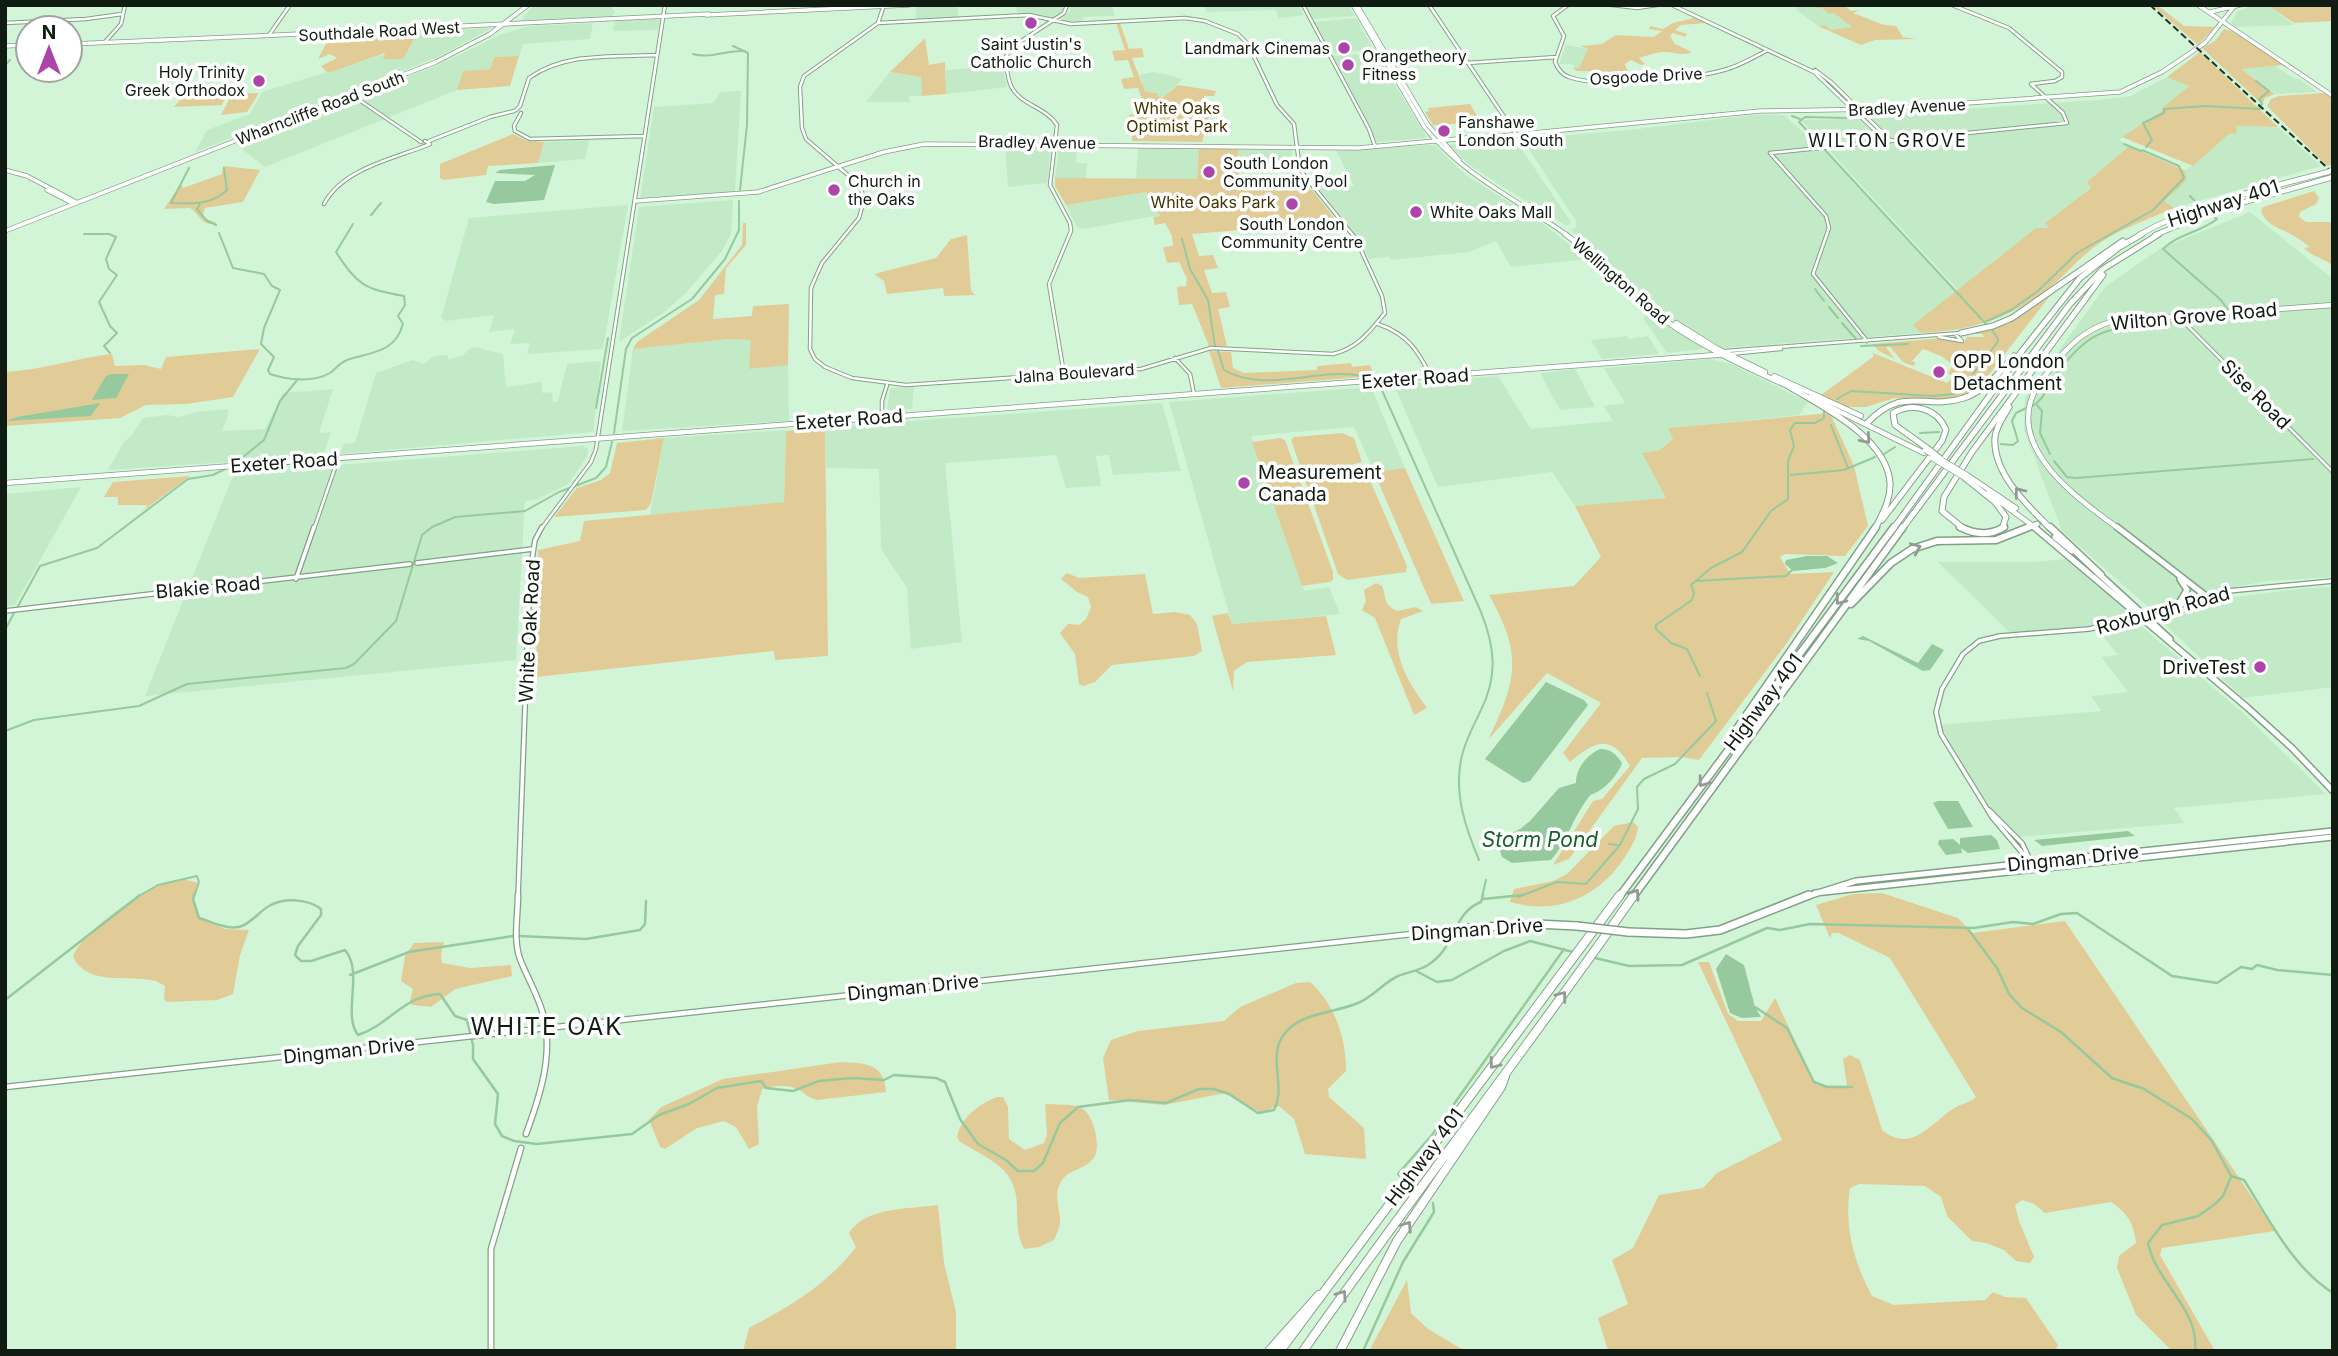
<svg xmlns="http://www.w3.org/2000/svg" width="2338" height="1356" viewBox="0 0 2338 1356" font-family="Inter,sans-serif">
  <style>
    .built { fill: #c2eac7 }
    .green { fill: #e1cc98 }
    .water { fill: #96c99d }
    .lines { fill: none; stroke-linecap: round; stroke-linejoin: round }
    .stream-far1 { stroke: #96c99d; stroke-width: 2 }
    .stream { stroke: #96c99d; stroke-width: 2.5 }
    .minor-far2-casing { stroke: #81a186; stroke-width: 4.5 }
    .minor-far1-casing { stroke: #81a186; stroke-width: 6 }
    .minor-casing { stroke: #81a186; stroke-width: 7 }
    .major-far3-casing { stroke: #81a186; stroke-width: 5 }
    .major-far2-casing { stroke: #81a186; stroke-width: 6 }
    .major-far1-casing { stroke: #81a186; stroke-width: 8 }
    .major-casing { stroke: #81a186; stroke-width: 10 }
    .highway-far3-casing { stroke: #81a186; stroke-width: 6 }
    .highway-far2-casing { stroke: #81a186; stroke-width: 7 }
    .highway-far1-casing { stroke: #81a186; stroke-width: 9 }
    .highway-casing { stroke: #81a186; stroke-width: 10 }
    .minor-far2 { stroke: #fff; stroke-width: 2.5 }
    .minor-far1 { stroke: #fff; stroke-width: 3.5 }
    .minor { stroke: #fff; stroke-width: 4.5 }
    .major-far3 { stroke: #fff; stroke-width: 3.5 }
    .major-far2 { stroke: #fff; stroke-width: 4.5 }
    .major-far1 { stroke: #fff; stroke-width: 5 }
    .major { stroke: #fff; stroke-width: 7 }
    .highway-far3 { stroke: #fff; stroke-width: 4.5 }
    .highway-far2 { stroke: #fff; stroke-width: 5 }
    .highway-far1 { stroke: #fff; stroke-width: 6 }
    .highway { stroke: #fff; stroke-width: 8 }
    .rail { stroke: #253327; stroke-width: 2; stroke-dasharray: 7 3.5; stroke-linecap: butt }
    .major-bridge-far1-casing { stroke: #81a186; stroke-width: 6; stroke-linecap: butt }
    .major-bridge-casing { stroke: #81a186; stroke-width: 10; stroke-linecap: butt }
    .highway-bridge-far1-casing { stroke: #81a186; stroke-width: 6; stroke-linecap: butt }
    .highway-bridge-casing { stroke: #81a186; stroke-width: 7; stroke-linecap: butt }
    .major-bridge-far1 { stroke: #fff; stroke-width: 4.5 }
    .major-bridge { stroke: #fff; stroke-width: 7 }
    .highway-bridge-far1 { stroke: #fff; stroke-width: 4.5 }
    .highway-bridge { stroke: #fff; stroke-width: 5 }
    .oneway { stroke: #939994 }
    .poi-dot { fill: #ac45a9; stroke: #fff; stroke-width: 2.5 }
    .labels { text-anchor: middle; stroke-width: 7; stroke-linejoin: round; paint-order: stroke }
    .far-street-label { font-size: 16px; fill: #101c12; stroke: #fff }
    .far-poi-label { font-size: 16px; fill: #101c12; stroke: #fff; text-anchor: start }
    .far-park-label { font-size: 16px; fill: #443402; stroke: #fff }
    .far-neighbourhood-label { font-size: 18px; letter-spacing: 2px; fill: #101c12; stroke: #fff }
    .street-label { font-size: 19px; fill: #101c12; stroke: #fff }
    .poi-label { font-size: 19px; fill: #101c12; stroke: #fff; text-anchor: start }
    .water-label { font-size: 21px; font-style: italic; fill: #15602b; stroke: #fff }
    .near-neighbourhood-label { font-size: 24px; letter-spacing: 2px; fill: #101c12; stroke: #fff }
  </style>
  <rect width="100%" height="100%" fill="#d3f5d7"/>
  <path class="built" d="M534,5H603L611,7L615,12L612,17L520,21Z
    M958,5V18L916,20V7Z
    M1016,5H1063V10L1052,19L1041,15L1017,14Z
    M1070,5H1112L1115,16L1083,17V22L1059,21L1070,11Z
    M1204,5H1299L1304,15L1279,18L1275,10L1207,12Z
    M1305,5H1348L1355,16L1313,19Z
    M1795,5H1819L1829,14L1834,13L1853,27L1831,30L1825,25L1818,26L1795,9L1798,8Z
    M2253,5H2267L2294,25L2236,27L2231,23L2237,12Z
    M1356,18L1374,50L1332,53L1314,22Z
    M657,19L660,20L658,30L613,31L615,21Z
    M593,23L590,39L523,44L519,56L494,57L490,69L463,71L457,90L265,167L235,144L440,64L502,34L530,26Z
    M492,28L438,57L195,152L207,130L250,114L262,92L386,54L383,58L403,59L419,31Z
    M1566,45L1589,49L1579,68L1570,64H1559Z
    M1376,53L1426,136L1425,138L1377,142L1373,136L1371,127L1333,56Z
    M2275,66L2295,79H2299L2317,92L2276,94L2241,69Z
    M989,67L990,70L1003,69L1007,87L946,94V70Z
    M890,72L921,77L922,96H909L910,102H866Z
    M1153,72L1164,74L1183,79L1162,98L1157,96L1158,94L1145,91L1142,84L1140,75Z
    M2167,77L2190,85L2162,108V111L2119,140L2129,146L2087,182L2092,187L2046,222L2051,228L1998,257L1959,291L1801,120L1853,119L1869,115L2099,100L2131,96Z
    M741,91L735,192L640,199L654,107L713,103L721,92Z
    M1751,115H1784L1822,149L1957,293L1914,325L1921,333L1723,348L1675,320L1633,288L1606,260L1571,230L1576,227V221L1522,139L1630,130Z
    M2236,126L2278,127L2321,166L2174,208L2163,201L2184,183L2187,177L2184,170L2193,166L2229,134L2234,135Z
    M1514,138L1571,222L1567,226L1495,182L1467,163L1449,145Z
    M589,140L585,159L538,163L544,142Z
    M1434,145L1466,175L1542,223L1588,259L1511,267L1496,241L1469,252L1391,260L1389,257L1369,259L1358,237L1316,185L1354,186L1336,150Z
    M1005,147H1051L1047,183L1008,187Z
    M1059,147H1077L1076,163H1087L1086,178H1055Z
    M1138,148H1199L1197,179H1136Z
    M1238,149L1292,150L1293,163L1239,162Z
    M1146,192L1160,215L1084,229L1077,227L1066,205Z
    M733,200L731,234L722,251L685,294L663,313L619,342L639,207Z
    M628,205L603,349L527,354L530,343L510,344L515,329L489,332L494,315L446,321L441,318L469,218Z
    M2250,212L2333,279V577L2268,581L2193,594L2148,607L2062,531L2024,430L2025,397L2105,287L2161,248Z
    M1649,312L1702,347V349L1667,353L1643,318Z
    M1627,336L1629,339L1648,336L1659,354L1602,359L1591,340Z
    M730,339L752,340L750,369L788,365L789,421L622,431L633,349Z
    M475,347L503,354L506,387L542,382V393L552,392L553,402L558,401L567,364L601,361L593,432L340,454L344,444L355,443L376,373L413,360L424,364L431,358L440,355H447L449,359L462,356L469,349Z
    M1710,359L1731,364L1808,402L1799,415L1669,428L1673,439L1660,450L1642,453L1667,498L1633,502L1575,506L1552,472L1438,487L1394,385L1498,376L1531,429L1613,421L1604,406L1625,403L1604,368Z
    M1575,369L1595,407L1560,410L1540,373Z
    M914,387L912,409L887,411L890,388Z
    M1371,387L1405,468L1374,472L1354,427L1251,436L1302,586L1305,591L1329,587L1340,614L1232,624L1169,402Z
    M333,389L319,433L331,432L323,456L108,470L124,442L131,436L143,418L167,415L179,417L196,412L227,409L229,412L222,431L265,429L283,393Z
    M1162,403L1181,471L1113,475L1109,455L1096,456L1101,486L1066,488L1056,455L945,463L962,642L911,649L907,588L881,549L879,469L826,468L825,427Z
    M786,430L784,502L650,515L664,438Z
    M583,446L588,449L587,457L568,484L538,499L525,501L516,660L145,696L234,473Z
    M81,487L15,605L5,606V494Z
    M2066,559L2129,612L2130,616L2097,625L2010,633L1938,562H2034Z
    M2333,587V687L2243,698L2163,623L2166,615L2228,598L2306,588Z
    M2134,620L2242,712L2326,794L2174,808L2184,823L2020,837L1988,805L1940,725L2101,711L2091,696L2128,692L2101,657L2118,655L2098,630Z"/>
  <path class="green" d="M1819,5H1844L1851,11L1860,10L1853,13L1884,25L1896,26L1903,37L1916,39L1875,40L1861,45L1818,26L1825,25L1831,30L1852,27L1834,13L1829,14L1822,8H1811L1820,7Z
    M2152,5H2157L2184,26L2215,27L2198,45Z
    M2267,5H2331L2333,21L2294,23Z
    M1694,18L1705,23L1681,25L1675,30L1687,34L1685,37L1673,33L1670,36L1675,44L1692,52C1681,57 1674,51 1662,52C1654,53 1646,56 1639,58L1645,64L1641,65L1631,60L1625,64L1628,72L1576,71L1573,67L1579,68L1588,49L1580,46L1602,44L1616,35L1654,37L1662,31L1649,29L1650,26L1663,29L1673,23Z
    M1116,23H1120L1129,49L1142,48L1144,57L1132,58L1145,91L1159,94L1157,96L1162,98L1178,85L1216,91L1214,96H1204L1200,111L1210,113L1202,142L1132,141L1133,126L1129,115L1135,114L1132,107L1144,105L1138,88L1124,89L1121,79L1134,77L1128,60L1115,61L1112,51L1125,50Z
    M2224,29L2232,31L2284,65L2241,69L2275,94L2265,98L2262,104L2202,48L2215,41Z
    M419,31L403,59H383L385,53L328,73L321,66L337,58L330,54L318,59L330,36L371,34L393,37L395,32Z
    M925,38L929,65L945,62L946,94L922,96L921,77L890,72Z
    M2200,52L2278,127L2237,126L2236,134H2229L2193,166L2122,137L2162,111V108L2189,86L2167,77Z
    M519,56L510,86L457,90L463,71L490,69L494,57Z
    M229,90L222,105L174,107L187,91Z
    M259,93L247,112L221,115L232,94Z
    M2325,93L2333,99V164L2327,166L2267,106L2271,99L2279,96Z
    M1470,104L1481,122L1433,125L1425,112L1429,111L1428,108Z
    M513,134L528,141L544,142L538,163L488,166L486,175L443,180L440,178V164Z
    M2129,146L2184,170L2187,177L2184,183L2164,201L2174,208C2147,220 2116,230 2093,248C2077,260 2065,276 2049,288C2007,320 1973,330 1921,333L1913,325L2036,228H2050L2045,223L2091,188L2087,182Z
    M1199,148L1238,149L1240,190H1312L1335,219L1302,224L1240,222V230L1192,234L1199,256L1213,255L1218,268L1204,270L1212,293L1226,292L1230,307L1218,309L1227,346H1209L1192,304L1179,305L1177,287L1186,286L1187,279L1179,262L1167,263L1163,247L1173,246L1172,236L1165,223L1155,225L1153,217L1160,216L1146,192L1066,205L1055,186V178L1197,179Z
    M223,166L260,170L243,202L205,208L202,218L217,223C202,228 200,214 190,208L164,209L181,183L183,188L222,174Z
    M2314,191L2319,198L2316,204L2300,212L2299,217L2306,222H2333V266C2324,258 2312,257 2304,248L2310,247C2305,244 2301,240 2296,237C2282,228 2268,228 2261,211L2263,207Z
    M743,223H746V245L726,268L724,294L715,295L713,319L752,316L753,306L789,304L788,365L749,369L751,340L730,339L633,349L637,342L699,300L742,245Z
    M967,235L971,291L975,295L944,296L943,288L887,294L884,281L874,274L936,258L951,239Z
    M2052,293L1981,385L1961,396L1940,400L1895,398L1866,407H1845L1821,395L1873,357V353L1947,383L1953,377L1948,373L1953,365L1941,356L1923,349L1912,361L1916,363L1913,366L1903,362L1890,347H1886L1895,359L1879,351L1872,344L1943,338L1964,343L1967,337H1984L1982,334H1967L2008,324Z
    M260,349L233,397L186,404L146,405L120,418L5,426V372C42,370 76,358 112,354L115,366L144,365L161,369L166,357Z
    M1209,351L1231,352L1233,368L1244,373L1317,370V366L1351,363L1352,367L1370,365L1375,376L1221,388Z
    M1830,413L1854,466L1868,526L1845,556L1785,554L1780,557L1790,574L1834,572L1786,644L1699,760L1682,757L1642,758L1569,859L1553,865L1593,801L1602,799L1630,766C1611,733 1595,741 1570,762L1563,753L1601,703L1547,673L1488,740C1517,680 1523,655 1489,595L1574,586L1601,557L1575,506L1666,498L1642,453L1660,450L1673,439L1668,428Z
    M825,427L828,656L775,660L774,651L536,677L538,550L580,541L584,521L784,502L786,431Z
    M1342,433L1354,438L1362,462L1350,465V468L1353,471H1366L1407,566L1406,572L1347,580L1338,574L1291,440L1294,437Z
    M664,438L651,503L646,510L554,517L577,488L601,480L610,473L617,443Z
    M1280,438L1285,440L1333,572V580L1329,582L1302,586L1252,442Z
    M1405,468L1464,601L1431,604L1374,472Z
    M190,476L145,509L147,505H118V497H104L113,482Z
    M1067,573L1079,578L1145,574L1153,614L1175,612L1190,615L1197,624L1202,651L1194,656L1112,665L1095,682L1083,686L1079,684L1075,654L1060,633L1068,624L1079,625L1086,619L1091,607L1088,597L1077,592L1061,579Z
    M1376,583L1382,586C1388,600 1381,602 1397,611L1416,607L1423,611L1401,619C1389,652 1408,682 1427,708L1414,715L1375,618L1362,610L1366,601L1364,590Z
    M1228,613L1232,624L1326,616L1336,655L1247,662L1234,671L1233,691L1212,616Z
    M1633,822L1638,827C1637,839 1631,847 1625,857C1599,897 1556,916 1510,902L1514,889L1553,881L1567,874L1614,826Z
    M183,879L199,883L194,899L199,917L225,929L249,930L240,955L233,994L217,1000L167,1002L164,999L165,986L156,981C128,974 88,987 73,957C79,935 135,896 156,887C165,883 174,881 183,879Z
    M1882,893L1958,918L1972,933L2065,921L2275,1231L2162,1248L2160,1255L2215,1351H2172L2136,1315L2117,1268L2119,1256L2136,1243C2134,1223 2127,1213 2111,1202L2045,1213L2034,1204L2022,1200L2015,1205L2019,1221L2034,1257L2030,1263L2016,1261L2004,1250L1986,1243L1972,1241L1947,1216L1941,1197L1925,1186L1859,1184L1850,1188C1844,1227 1854,1262 1872,1296L1894,1305L1985,1300L1993,1292L2005,1297L2026,1298L2058,1345L2056,1351H1608L1598,1318L1628,1304L1612,1260L1633,1248L1659,1195L1703,1188L1717,1173L1782,1140L1698,962H1709L1728,1014L1738,1021H1761L1775,998L1816,1085L1847,1086L1843,1059L1850,1055L1860,1060L1882,1130C1913,1155 1932,1121 1956,1107C1963,1103 1970,1103 1976,1097L1890,958L1839,933H1832L1830,938L1816,905L1853,894Z
    M444,942L441,954L442,963L470,968L511,965L512,976L455,989L431,1007L412,1005L410,1001L413,989L401,981L405,956L414,943Z
    M1310,982C1335,1004 1346,1038 1346,1071L1328,1089L1329,1097L1364,1128L1366,1159L1305,1154L1294,1119L1279,1106L1260,1112L1226,1093L1164,1105L1109,1100L1103,1058L1111,1040L1138,1031L1224,1021L1240,1007L1296,983Z
    M841,1062C864,1063 885,1063 886,1092L817,1100C807,1098 805,1092 797,1089C787,1084 772,1086 762,1089L757,1107L759,1144L749,1149L736,1127L724,1121L697,1128L665,1149L660,1147L649,1120L661,1107L723,1079Z
    M997,1097H1003L1008,1107L1009,1139L1025,1150L1044,1143L1047,1134L1045,1104C1056,1105 1074,1103 1083,1109C1094,1116 1102,1149 1093,1159C1083,1171 1065,1169 1059,1186C1054,1198 1061,1212 1060,1224C1059,1229 1056,1235 1054,1240L1039,1247L1024,1249C1017,1235 1017,1223 1017,1207C1017,1168 990,1160 960,1142L957,1137C961,1117 979,1104 997,1097Z
    M938,1205L944,1263L956,1312V1351H743L749,1328C790,1306 827,1285 856,1247L849,1233C865,1207 909,1209 938,1205Z
    M1407,1280L1411,1313L1428,1329L1465,1351H1369Z"/>
  <path class="water" d="M555,165L544,200L494,204L486,202L495,181H525L535,175L495,173L500,170Z
    M111,374H129L116,398L92,400L106,376Z
    M100,403L91,416L7,421L17,417Z
    M1807,556H1827L1838,563L1825,568L1793,571L1785,564L1786,560Z
    M1863,636L1918,663L1932,644L1944,650L1930,670L1923,671L1869,641L1857,639Z
    M1546,682L1584,700L1588,705L1530,781L1523,783L1485,759Z
    M1600,749C1611,749 1616,754 1622,763C1619,773 1607,787 1597,792C1590,796 1593,792 1588,798C1573,817 1567,842 1551,860L1512,863L1502,857L1498,845L1503,837L1520,829L1530,821L1559,788L1576,783C1576,768 1587,755 1600,749Z
    M1938,801H1958L1973,827L1948,829L1933,803Z
    M2128,831L2135,836L2042,846L2034,840Z
    M1991,835L1997,840L2000,849L1968,853L1961,848L1962,853L1946,855L1938,844L1939,840L1953,839L1960,845V838Z
    M1726,954L1744,965L1755,1007L1761,1017L1742,1018L1730,1013L1716,969Z"/>
  <g class="lines">
    <path class="stream-far1" d="M733,46L748,53L747,125L740,190
      M693,54C710,59 727,50 745,51
      M5,65L10,60
      M2256,81L2269,91L2259,99L2262,104L2259,107
      M1792,116L1800,119
      M1848,118L1805,117L1799,122L1986,324
      M2124,144L2141,151
      M2146,147L2152,140L2143,123L2164,113V109L2205,106L2260,109
      M189,168L171,203C191,204 212,205 227,190L224,168
      M2190,196L2199,205
      M200,204L197,209L206,220L216,225
      M371,215L381,203
      M2213,216L2217,219C2201,232 2178,234 2163,249L2221,300L2228,310
      M219,233L233,268L264,274L272,286L280,290L264,328L261,344L274,357L268,370L270,374C288,380 312,383 330,373C336,369 339,363 347,360C371,352 395,353 403,324L398,316L405,305L404,296C365,289 358,286 336,252L353,224
      M84,234H109L116,237L106,259L109,269L117,275L99,302L110,326L117,333L104,346L110,353
      M1182,239L1190,269L1208,300L1215,346
      M1815,289L1824,301
      M1829,307L1838,318
      M2197,312H2208
      M2188,321L2202,318
      M1985,322L2011,310L2038,291L2077,253L2153,210L2184,178L2179,166L2142,150
      M1842,323L1857,340
      M1861,346L1908,344
      M1218,351L1224,370C1265,394 1317,367 1362,376
      M1381,388L1481,612C1495,647 1498,676 1481,710C1473,727 1464,743 1461,760C1454,795 1466,829 1479,860
      M1837,399L1851,391L1932,396L1954,394L1963,387L1997,343L1998,339L1992,330
      M2037,405L2042,411L2040,433L2050,454
      M2032,406C2044,400 2047,387 2054,377C2095,321 2112,330 2175,322
      M596,408L608,338
      M1831,425L1848,468
      M614,433L626,349L632,338L692,299L725,259L739,230V201
      M1920,433L1939,432
      M2001,444L2013,445L2018,441L2012,421L2016,413L2026,408
      M1884,454L1895,447
      M2054,461L2067,477L2076,478L2313,459
      M233,465L264,440L280,401L298,379
      M1791,475L1844,470L1875,457
      M1696,581L1786,576L1792,570
      M17,608L40,566L97,548L188,479L213,475L225,469
      M5,630L14,613
      M1700,676L1687,649L1671,643L1656,629V625L1692,600L1694,593L1691,585L1711,568L1742,552L1771,511L1788,499V461L1794,446L1790,430L1795,423H1815L1824,418V412
      M5,731L34,720L139,706L187,684L346,668L354,664L396,621L422,535L432,527L455,517L525,511L559,492L596,478L606,467L612,442
      M1609,844L1619,845
      M137,897L158,885L197,876L199,882L194,897
      M1482,897L1486,880
      M1518,897L1557,882L1586,884L1620,845L1638,809L1637,787L1644,779L1675,764L1716,721L1707,693"/>
    <path class="stream" d="M194,895L193,899L199,918C212,922 229,931 242,926C252,922 260,911 269,906C284,897 308,899 321,909V915L298,946L295,955L301,961H311L345,950C364,972 342,1014 358,1035C391,1024 402,996 440,994L455,1016L467,1020L473,1045V1059L498,1094L495,1124L502,1136L514,1141L537,1144L632,1134L659,1115L689,1104L717,1088L761,1081L766,1088L793,1091L819,1081L852,1078L884,1080L894,1075L936,1078L945,1082L960,1119L978,1144L1006,1160L1018,1171H1034L1043,1163L1060,1123L1078,1107L1130,1100L1166,1103L1199,1089H1214L1229,1094L1258,1113L1274,1110C1287,1085 1266,1056 1285,1033C1302,1012 1335,1013 1358,1003C1373,997 1383,983 1398,976C1408,972 1418,971 1428,965C1457,947 1452,913 1481,902L1483,895
      M1483,899L1523,895
      M1968,929L1997,968L2009,994L2022,1008L2061,1032L2112,1078L2144,1089L2192,1119L2212,1141L2231,1176L2244,1180C2269,1219 2293,1268 2333,1293
      M519,936L586,939L640,930L645,924L646,901
      M1595,958L1629,966L1682,965L1767,928L1780,930L1810,924L1974,928L2013,922L2033,924L2061,914L2077,913L2172,976L2217,983L2241,967L2252,969L2257,965L2277,970L2333,975
      M1416,971L1437,982L1452,980L1504,951L1530,941L1573,952
      M350,975L409,952L513,936
      M5,1000L140,895
      M1755,1007L1787,1028L1814,1082L1827,1087H1852
      M1401,1177L1398,1174L1432,1135L1564,949
      M1363,1351L1403,1262L1434,1212L1433,1203
      M2195,1351C2200,1309 2156,1283 2148,1243L2162,1225L2198,1216L2214,1205L2223,1196L2231,1177"/>
    <defs>
      <path id="minor-far2" d="M1303,5L1369,129L1375,146
        M1429,5L1517,136
        M1568,5L1553,16L1564,36L1555,62C1558,69 1562,75 1569,77C1602,89 1690,79 1724,70C1740,66 1754,57 1768,50
        M1612,5L1637,8L1657,5
        M1672,5L1814,72L1886,141
        M1952,5L2009,28L2062,72V77L2055,81L2031,84
        M1029,15L1071,24L1185,18L1205,21L1238,34L1248,44L1277,105L1294,124L1300,170L1356,239L1382,296L1385,313C1369,332 1358,348 1333,354L1211,348L1141,369L906,385L852,378L825,367L815,359L810,349L811,288L822,263L859,218L864,200L862,192L849,176L806,139L802,128L800,87L804,76L878,23Z
        M5,23L86,19L122,14
        M878,23L884,5
        M269,35L290,5
        M105,42L121,24L125,5
        M1467,63L1557,57
        M1815,70L1831,82L1891,141
        M352,95L421,142
        M516,110L520,106L529,78C565,52 615,57 657,55
        M521,113L514,126L515,131L530,139L645,136
        M429,141L490,117L514,111
        M1770,153L2067,123L2063,113L2031,84
        M1770,153L1826,216L1829,228L1813,274L1867,341
        M324,204C343,168 394,159 430,144L425,141
        M2179,317L2333,472
        M1378,324C1407,334 1418,350 1431,377
        M1939,337L1962,341L1956,335
        M1726,351L1961,333
        M1730,354L1781,349
        M1175,358L1190,374L1194,394
        M1064,374L1049,284L1071,231L1070,223L1050,185L1057,125C1046,107 1020,105 1011,86C1007,77 1007,67 1005,58L1012,47L1064,13L1067,5
        M882,417V401L887,385
        M314,529L338,459
        M541,529L591,462L596,449L665,5"/>
      <path id="minor-far1" d="M417,563L533,549
        M296,579L314,527
        M2206,596L2228,591L2333,581
        M5,611L410,564
        M1989,810L2022,843L2031,862
        M2030,862L1992,817L1941,734L1936,712L1942,689L1963,654L1979,641L2000,636L2089,629L2141,617
        M518,897L530,573L535,540L542,527"/>
      <path id="minor" d="M518,895C518,915 513,940 520,959C527,977 538,995 543,1014C554,1054 540,1096 526,1134
        M5,1087L1467,928
        M491,1351V1249L521,1148"/>
      <path id="major-far3" d="M1353,5L1425,128C1464,176 1518,200 1567,235
        M1357,5L1428,125L1459,160
        M2198,5L2333,96
        M2210,12L2240,5
        M706,15L909,5
        M257,36L709,14
        M70,44L258,36
        M5,46L28,45
        M1491,137L1760,111L1884,109L2120,92L2162,72L2205,43L2233,8
        M1465,138L1494,137
        M5,170L27,176L76,202
        M47,190L72,203
        M635,201L758,192L884,152L924,144L1358,148L1468,138
        M5,231L436,62L490,34L528,5"/>
      <path id="major-far2" d="M1565,234C1594,255 1617,283 1646,306C1689,341 1741,365 1792,388
        M1676,323L1716,348L1765,372
        M1774,376L1861,416
        M1810,397L1924,453
        M1967,475L2016,508
        M5,483L1729,354
        M1988,493L2037,529
        M2119,529C2083,502 2013,455 2031,400C2035,388 2043,378 2051,368C2069,345 2084,330 2113,321L2333,305"/>
      <path id="major-far1" d="M2034,527L2248,708L2292,748L2333,791
        M2117,527L2206,596
        M2055,537L2072,551
        M2098,573L2170,639
        M2179,603L2187,590L2180,579
        M2144,616L2206,596
        M1815,893L2333,837
        M1805,897L1856,881L2333,831"/>
      <path id="major" d="M1469,928L1536,924L1577,926
        M1628,932L1686,934L1720,930L1809,895"/>
      <path id="highway-far3" d="M2139,235C2196,202 2265,189 2328,172
        M2155,235L2213,211L2333,177"/>
      <path id="highway-far2" d="M1961,333L1993,326L2012,318L2123,241
        M1790,387C1823,407 1887,438 1890,483C1891,500 1882,514 1875,529
        M2009,407C2004,416 1996,426 1995,437C1992,473 2028,506 2051,529
        M1867,423C1905,384 1923,411 1964,398C1985,391 2000,372 2014,356
        M1965,478L1995,502L2006,517L2002,529
        M1882,520L1942,441L1946,430C1937,408 1913,402 1893,413L1895,425L1927,448
        M1893,529L2022,351L2080,278L2118,248L2142,234
        M1902,529L2070,304L2103,269L2159,234
        M1964,529L1942,511L1944,497L1972,452L2103,275
        M2024,529L2037,524"/>
      <path id="highway-far1" d="M1960,527C1976,535 1990,536 2004,527
        M2050,527L2101,575
        M1851,604L1891,563L1912,549L1937,541L1996,540L2029,527
        M1735,736L1736,730L1876,527
        M1619,897L1894,527
        M1633,897L1903,527"/>
      <path id="highway" d="M1269,1351L1319,1295
        M1280,1351L1620,895
        M1303,1351C1411,1197 1527,1049 1634,895
        M1340,1351L1397,1241L1501,1087L1505,1076"/>
    </defs>
    <use href="#minor-far2" class="minor-far2-casing"/>
    <use href="#minor-far1" class="minor-far1-casing"/>
    <use href="#minor" class="minor-casing"/>
    <use href="#major-far3" class="major-far3-casing"/>
    <use href="#major-far2" class="major-far2-casing"/>
    <use href="#major-far1" class="major-far1-casing"/>
    <use href="#major" class="major-casing"/>
    <use href="#highway-far3" class="highway-far3-casing"/>
    <use href="#highway-far2" class="highway-far2-casing"/>
    <use href="#highway-far1" class="highway-far1-casing"/>
    <use href="#highway" class="highway-casing"/>
    <use href="#minor-far2" class="minor-far2"/>
    <use href="#minor-far1" class="minor-far1"/>
    <use href="#minor" class="minor"/>
    <use href="#major-far3" class="major-far3"/>
    <use href="#major-far2" class="major-far2"/>
    <use href="#major-far1" class="major-far1"/>
    <use href="#major" class="major"/>
    <use href="#highway-far3" class="highway-far3"/>
    <use href="#highway-far2" class="highway-far2"/>
    <use href="#highway-far1" class="highway-far1"/>
    <use href="#highway" class="highway"/>
    <path class="rail" d="M2150,5L2333,173"/>
    <defs>
      <path id="major-bridge-far1" d="M1925,450L1967,475
        M1932,458L1965,478"/>
      <path id="major-bridge" d="M1577,926L1628,932"/>
      <path id="highway-bridge-far1" d="M2328,172L2332,170"/>
      <path id="highway-bridge" d="M1927,448L1941,459"/>
    </defs>
    <use href="#major-bridge-far1" class="major-bridge-far1-casing"/>
    <use href="#major-bridge" class="major-bridge-casing"/>
    <use href="#highway-bridge-far1" class="highway-bridge-far1-casing"/>
    <use href="#highway-bridge" class="highway-bridge-casing"/>
    <use href="#major-bridge-far1" class="major-bridge-far1"/>
    <use href="#major-bridge" class="major-bridge"/>
    <use href="#highway-bridge-far1" class="highway-bridge-far1"/>
    <use href="#highway-bridge" class="highway-bridge"/>
  </g>
  <defs><path id="oneway-chevron" d="M-2-3.5L2.5 0L-2 3.5" fill="none" stroke-width="1.6" stroke-linecap="round" stroke-linejoin="round" transform="scale(1.75)"/></defs>
  <g class="oneway">
    <use href="#oneway-chevron" transform="translate(1866 439) rotate(49)"/>
    <use href="#oneway-chevron" transform="translate(2019 492) rotate(-128)"/>
    <use href="#oneway-chevron" transform="translate(1916 548) rotate(-23)"/>
    <use href="#oneway-chevron" transform="translate(1840 600) rotate(127)"/>
    <use href="#oneway-chevron" transform="translate(1703 782) rotate(126)"/>
    <use href="#oneway-chevron" transform="translate(1635 894) rotate(-55)"/>
    <use href="#oneway-chevron" transform="translate(1562 996) rotate(-53)"/>
    <use href="#oneway-chevron" transform="translate(1494 1064) rotate(127)"/>
    <use href="#oneway-chevron" transform="translate(1407 1226) rotate(-56)"/>
    <use href="#oneway-chevron" transform="translate(1342 1295) rotate(-55)"/>
  </g>
  <g class="poi-dot">
    <circle cx="1031" cy="23" r="7"/>
    <circle cx="1344" cy="48" r="7"/>
    <circle cx="1348" cy="65" r="7"/>
    <circle cx="259" cy="81" r="7"/>
    <circle cx="1444" cy="131" r="7"/>
    <circle cx="1209" cy="172" r="7"/>
    <circle cx="834" cy="190" r="7"/>
    <circle cx="1292" cy="204" r="7"/>
    <circle cx="1416" cy="212" r="7"/>
    <circle cx="1939" cy="372" r="7"/>
    <circle cx="1244" cy="483" r="7"/>
    <circle cx="2260" cy="667" r="7"/>
  </g>
  <g class="labels">
    <g class="far-street-label">
      <text transform="translate(379 31) rotate(-3)" y="6">Southdale Road West</text>
      <text transform="translate(1646 76) rotate(-3)" y="6">Osgoode Drive</text>
      <text transform="translate(1907 107) rotate(-3)" y="6">Bradley Avenue</text>
      <text transform="translate(320 108) rotate(-21)" y="6">Wharncliffe Road South</text>
      <text transform="translate(1037 142) rotate(1)" y="6">Bradley Avenue</text>
      <text transform="translate(1621 281) rotate(41)" y="6">Wellington Road</text>
      <text transform="translate(1074 373) rotate(-4)" y="6">Jalna Boulevard</text>
    </g>
    <g class="far-poi-label">
      <text x="1031" y="50" text-anchor="middle">Saint Justin's<tspan x="1031" dy="18">Catholic Church</tspan></text>
      <text x="1330" y="54" text-anchor="end">Landmark Cinemas</text>
      <text x="1362" y="62">Orangetheory<tspan x="1362" dy="18">Fitness</tspan></text>
      <text x="245" y="78" text-anchor="end">Holy Trinity<tspan x="245" dy="18">Greek Orthodox</tspan></text>
      <text x="1458" y="128">Fanshawe<tspan x="1458" dy="18">London South</tspan></text>
      <text x="1223" y="169">South London<tspan x="1223" dy="18">Community Pool</tspan></text>
      <text x="848" y="187">Church in<tspan x="848" dy="18">the Oaks</tspan></text>
      <text x="1430" y="218">White Oaks Mall</text>
      <text x="1292" y="230" text-anchor="middle">South London<tspan x="1292" dy="18">Community Centre</tspan></text>
    </g>
    <g class="far-park-label">
      <text x="1177" y="114">White Oaks<tspan x="1177" dy="18">Optimist Park</tspan></text>
      <text x="1213" y="208">White Oaks Park</text>
    </g>
    <g class="far-neighbourhood-label">
      <text x="1888" y="147">WILTON GROVE</text>
    </g>
    <g class="street-label">
      <text transform="translate(2223 203) rotate(-18)" y="7">Highway 401</text>
      <text transform="translate(2194 316) rotate(-5)" y="7">Wilton Grove Road</text>
      <text transform="translate(1415 378) rotate(-4)" y="7">Exeter Road</text>
      <text transform="translate(2256 394) rotate(45)" y="7">Sise Road</text>
      <text transform="translate(849 419) rotate(-4)" y="7">Exeter Road</text>
      <text transform="translate(284 462) rotate(-4)" y="7">Exeter Road</text>
      <text transform="translate(208 587) rotate(-5)" y="7">Blakie Road</text>
      <text transform="translate(2163 610) rotate(-15)" y="7">Roxburgh Road</text>
      <text transform="translate(529 631) rotate(-87)" y="7">White Oak Road</text>
      <text transform="translate(1763 702) rotate(-53)" y="7">Highway 401</text>
      <text transform="translate(2073 858) rotate(-6)" y="7">Dingman Drive</text>
      <text transform="translate(1477 929) rotate(-4)" y="7">Dingman Drive</text>
      <text transform="translate(913 987) rotate(-6)" y="7">Dingman Drive</text>
      <text transform="translate(349 1050) rotate(-6)" y="7">Dingman Drive</text>
      <text transform="translate(1424 1157) rotate(-53)" y="7">Highway 401</text>
    </g>
    <g class="poi-label">
      <text x="1953" y="368">OPP London<tspan x="1953" dy="22">Detachment</tspan></text>
      <text x="1258" y="479">Measurement<tspan x="1258" dy="22">Canada</tspan></text>
      <text x="2246" y="674" text-anchor="end">DriveTest</text>
    </g>
    <g class="water-label">
      <text x="1540" y="847">Storm Pond</text>
    </g>
    <g class="near-neighbourhood-label">
      <text x="547" y="1035">WHITE OAK</text>
    </g>
  </g>
  <rect width="2338" height="1356" fill="none" stroke="#101c12" stroke-width="14"/>
  <g transform="translate(49 49)"><circle r="33" fill="#ffffff" stroke="#9fa4a0" stroke-width="2"/>
  <path d="M0-5L12 26L0 18L-12 26Z" fill="#ac45a9"/>
  <text y="-10" font-size="19" font-weight="bold" text-anchor="middle" fill="#101c12">N</text>
  </g>
</svg>
